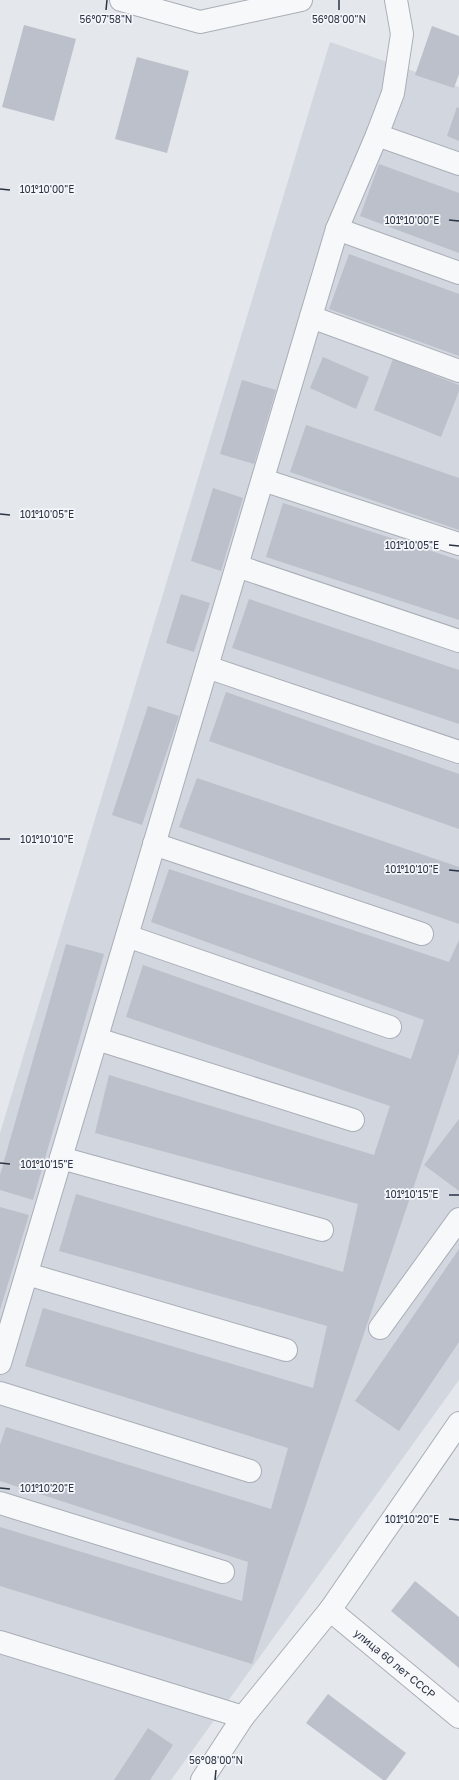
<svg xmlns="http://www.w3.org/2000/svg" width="459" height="1780" viewBox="0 0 459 1780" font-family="'Golos Text',sans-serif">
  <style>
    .built { fill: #d2d6de }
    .building { fill: #bbc0ca }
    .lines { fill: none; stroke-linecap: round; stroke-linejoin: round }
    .minor-casing { stroke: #a9aeb7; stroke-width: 24 }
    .minor { stroke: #f7f8fa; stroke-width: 22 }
    .ticks { fill: none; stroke: #2b3445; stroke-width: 1.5 }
    .labels { text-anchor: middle; stroke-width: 3.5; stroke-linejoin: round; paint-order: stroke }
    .street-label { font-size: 11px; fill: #2b3445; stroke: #f4f6f9 }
    .ticks-label { font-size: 10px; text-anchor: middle; fill: #2b3445; stroke: #f4f6f9; stroke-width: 3.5; stroke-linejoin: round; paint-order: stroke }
  </style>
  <rect width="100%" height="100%" fill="#e4e7ec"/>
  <path class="built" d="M330,42L459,87V1380L171,1780H0V1133Z"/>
  <path class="building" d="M24,25L76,39L54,121L2,107Z
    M432,26L459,36V74L454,88L415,75Z
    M137,57L189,71L167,153L115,139Z
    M457,107L459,108V141L447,136Z
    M379,164L459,193V253L360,216Z
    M349,254L459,294V356L329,309Z
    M323,357L369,377L356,409L310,388Z
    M393,359L459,385V391L441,437L374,410Z
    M242,380L276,390L254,464L220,454Z
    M306,425L459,478V530L290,472Z
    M213,488L243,498L221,571L191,561Z
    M283,503L459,560V620L266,557Z
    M181,594L210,603L194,652L166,643Z
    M249,599L459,670V724L232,648Z
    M226,692L459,774V829L209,741Z
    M148,706L179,716L142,825L112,815Z
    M197,778L459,867V924L179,827Z
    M169,869L449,962L459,940V1053L252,1664L0,1586V1527L242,1601L248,1562L0,1481V1445L6,1427L271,1509L288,1448L25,1366L43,1308L313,1388L327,1326L59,1251L76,1194L343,1272L358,1204L95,1133L109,1075L374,1155L390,1106L126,1017L143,965L411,1059L424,1020L151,922Z
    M66,944L104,954L33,1200L0,1190V1175Z
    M459,1119V1191L424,1165Z
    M0,1207L29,1215L0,1310Z
    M459,1249V1342L399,1431L355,1401Z
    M415,1581L459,1617V1668L391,1611Z
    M328,1694L406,1753L386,1780H383L306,1723Z
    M148,1728L173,1745L150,1780H114Z"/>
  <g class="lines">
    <defs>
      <g id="minor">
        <path d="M121,0L200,22L301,0"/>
        <path d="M377,135L393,93L402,34L396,0"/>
        <path d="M337,229L459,273"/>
        <path d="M311,317L459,371"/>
        <path d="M263,480L459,544"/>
        <path d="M237,566L459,641"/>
        <path d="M207,667L459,752"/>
        <path d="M154,844L422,934"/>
        <path d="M127,936L390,1027"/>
        <path d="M97,1039L353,1120"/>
        <path d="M61,1158L322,1230"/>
        <path d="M27,1274L286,1350"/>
        <path d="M380,1328L459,1219"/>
        <path d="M0,1363L337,229L377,135L459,164"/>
        <path d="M0,1393L250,1471"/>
        <path d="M0,1503L223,1572"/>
        <path id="s1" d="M330,1610L459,1717"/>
        <path d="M0,1642L243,1717"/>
        <path d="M202,1780L243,1717L330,1610L459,1423"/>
      </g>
    </defs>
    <use href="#minor" class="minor-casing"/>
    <use href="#minor" class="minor"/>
  </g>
  <path class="ticks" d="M106,10L107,0M339,10V0M0,189L10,190M449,220L459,221M0,514L10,515M449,545L459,546M0,839H10M449,870L459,871M0,1163L10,1164M449,1195H459M0,1488L10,1489M449,1519L459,1520M215,1780L216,1770"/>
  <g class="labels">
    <g class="street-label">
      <text dy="4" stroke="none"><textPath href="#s1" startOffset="84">улица 60 лет СССР</textPath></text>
    </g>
  </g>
  <g class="ticks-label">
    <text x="106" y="23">56°07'58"N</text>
    <text x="339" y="23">56°08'00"N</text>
    <text x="47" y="193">101°10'00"E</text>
    <text x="412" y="224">101°10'00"E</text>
    <text x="47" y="518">101°10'05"E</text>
    <text x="412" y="549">101°10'05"E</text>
    <text x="47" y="843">101°10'10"E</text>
    <text x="412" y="873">101°10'10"E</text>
    <text x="47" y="1168">101°10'15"E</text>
    <text x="412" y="1198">101°10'15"E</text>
    <text x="47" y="1492">101°10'20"E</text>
    <text x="412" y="1523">101°10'20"E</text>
    <text x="216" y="1764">56°08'00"N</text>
  </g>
</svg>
